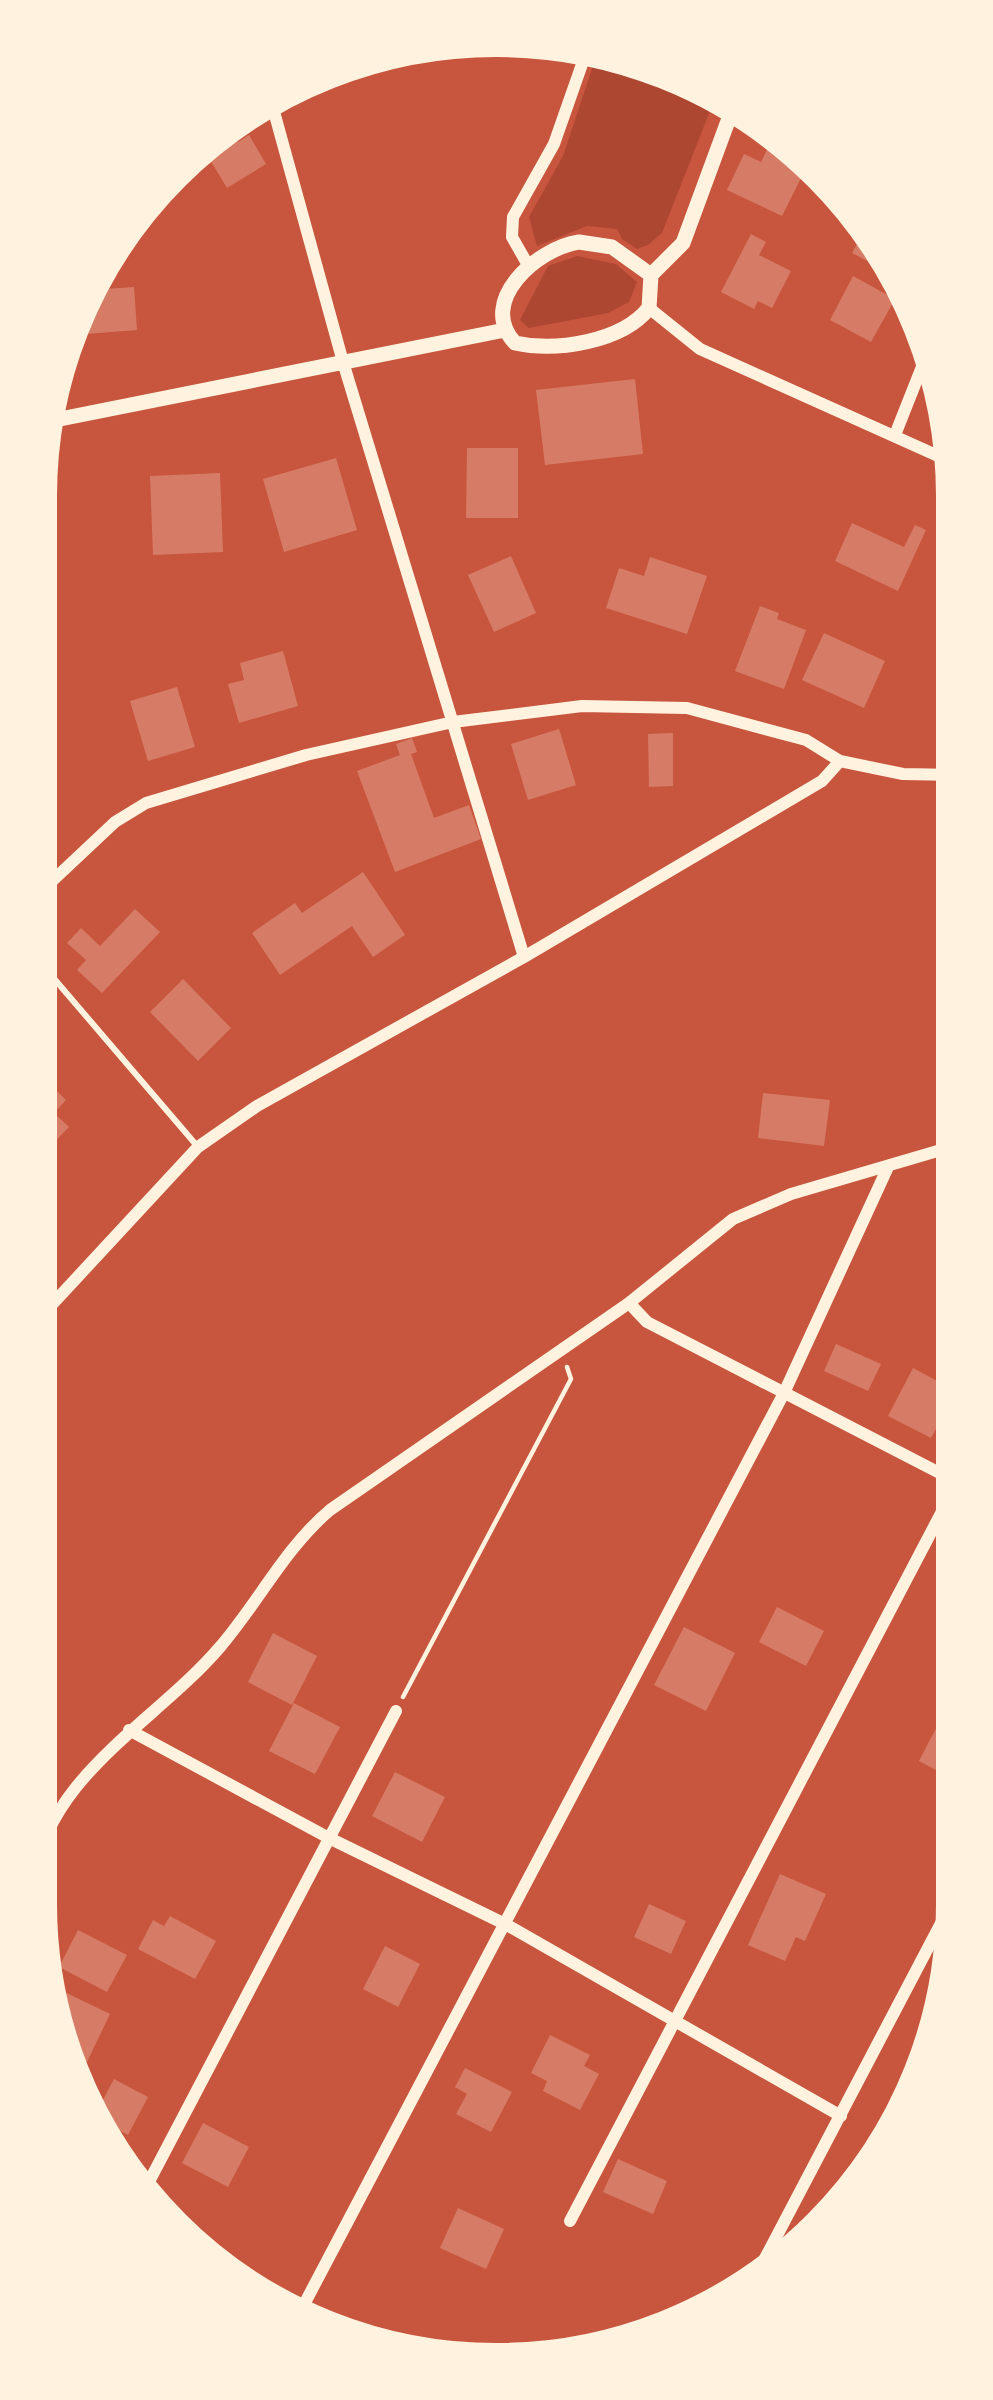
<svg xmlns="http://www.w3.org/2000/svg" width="993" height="2400" viewBox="0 0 993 2400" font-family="'Noto Sans',sans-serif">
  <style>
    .green { fill: #ae4732 }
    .building { fill: #d67c66 }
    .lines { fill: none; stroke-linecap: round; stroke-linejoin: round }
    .path { stroke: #fff3e0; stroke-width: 4.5 }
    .service { stroke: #fff3e0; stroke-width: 6 }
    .minor { stroke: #fff3e0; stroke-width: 12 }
    .tertiary { stroke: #fff3e0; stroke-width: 15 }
    .rim { fill: none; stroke: #fff3e0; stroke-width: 6 }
  </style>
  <rect width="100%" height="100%" fill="#c8553d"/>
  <path class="green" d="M598,51L645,57L717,93L662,233L648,245L637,249L622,239L617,229L587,226L537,246L529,217L563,156Z
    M577,256L616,264L637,282L629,302L608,313L529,328L520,320L548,266Z"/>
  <path class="building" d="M229,128L238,142L249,135L266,164L227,188L203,148Z
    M776,131L810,160L782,216L727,190L744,154L761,162Z
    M867,226L890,263L886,271L852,253Z
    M751,234L766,242L759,255L791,271L772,308L758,301L754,309L721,292Z
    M853,276L895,299L871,342L830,320Z
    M134,287L137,330L73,335L72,322L91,290Z
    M635,379L643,454L545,465L536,390Z
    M467,448H518V518H466Z
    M336,458L357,530L284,552L263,479Z
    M220,473L223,552L153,555L150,476Z
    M852,523L904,547L915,525L926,530L898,591L835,561Z
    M511,556L536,613L494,632L468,575Z
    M650,557L707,576L687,634L606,608L619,568L644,576Z
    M760,606L779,613L777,619L806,630L784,689L735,671Z
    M824,633L885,661L864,708L802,680Z
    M283,651L298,706L239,723L228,684L244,680L240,663Z
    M177,687L195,747L148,761L130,701Z
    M559,729L576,785L528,800L511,744Z
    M673,733V786L649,787L648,734Z
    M412,738L417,752L411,754L434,818L469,805L481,839L395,872L357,771L400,755L396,744Z
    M363,872L405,935L373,957L352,926L280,975L252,933L295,903L302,913Z
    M135,909L160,932L102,993L77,970L86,960L67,943L81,928L100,946Z
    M183,979L231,1028L198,1061L150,1012Z
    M35,1070L66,1100L54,1113L69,1127L33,1164Z
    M763,1093L830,1100L824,1146L758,1138Z
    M958,1272V1321L938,1310Z
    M836,1344L881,1364L868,1391L824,1371Z
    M913,1368L956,1391L931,1438L888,1416Z
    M777,1607L824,1631L806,1666L759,1642Z
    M684,1627L735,1653L706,1711L654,1685Z
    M273,1633L317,1656L292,1705L248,1682Z
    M294,1703L340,1727L315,1774L269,1751Z
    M945,1711L959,1719L960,1783L919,1761Z
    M395,1772L445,1797L422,1842L372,1816Z
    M780,1874L826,1894L805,1941L796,1937L785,1961L748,1945Z
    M649,1904L686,1921L671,1954L634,1937Z
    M170,1916L216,1941L195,1979L138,1949L153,1920L164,1926Z
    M78,1930L127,1955L107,1992L59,1967Z
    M385,1946L420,1964L398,2007L363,1989Z
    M46,1983L110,2014L87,2062L57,2048Z
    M550,2035L590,2055L584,2066L599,2074L580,2110L543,2091L547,2081L531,2073Z
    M465,2068L512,2092L491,2132L456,2114L467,2094L455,2087Z
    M114,2079L148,2097L128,2135L94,2117Z
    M203,2123L249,2147L228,2187L182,2163Z
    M618,2159L667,2181L653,2214L603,2192Z
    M458,2208L504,2229L486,2269L440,2248Z"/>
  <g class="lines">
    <path class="path" d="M403,1697L571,1379L567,1367"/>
    <path class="service" d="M33,954L198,1147"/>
    <path class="minor" d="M270,97L343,362L524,957
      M528,265L512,237L513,217L554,144L587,50
      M649,308L700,349L956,464
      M895,435L931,344
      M33,899L115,822L146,803L306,755L453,722L582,706L687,708L806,740L840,761L903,774L957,775
      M629,1303L647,1322L959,1483
      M33,1325L198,1147L257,1106L524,957L822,781L840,761
      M129,1730L329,1838L507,1925L841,2116
      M33,1881C49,1774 155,1723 220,1647C258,1603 285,1548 330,1510L629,1303L733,1219L791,1194L958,1145
      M141,2197L396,1711
      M570,2221L959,1479
      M751,2285L960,1887
      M298,2316L784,1393L888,1167"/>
    <path class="tertiary" d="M579,242L612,247L651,275L649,308C622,342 556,352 515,343C476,301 538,248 579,242Z
      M651,275L683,243L735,102
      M45,422L505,330"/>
  </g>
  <path d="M0 0H993V2400H0ZM496 54H497A442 442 0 0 1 939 496V1904A442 442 0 0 1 497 2346H496A442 442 0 0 1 54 1904V496A442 442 0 0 1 496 54Z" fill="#fff3e0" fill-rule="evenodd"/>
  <path class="rim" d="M496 54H497A442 442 0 0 1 939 496V1904A442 442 0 0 1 497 2346H496A442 442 0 0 1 54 1904V496A442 442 0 0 1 496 54Z"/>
</svg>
